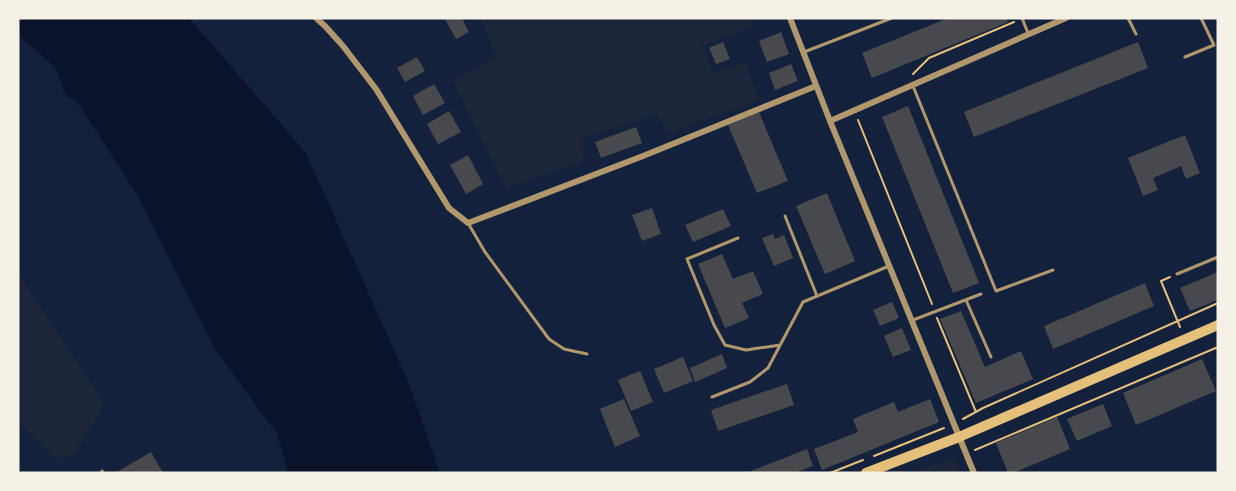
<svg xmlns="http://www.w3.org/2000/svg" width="1236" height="491" viewBox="0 0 1236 491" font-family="Arial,sans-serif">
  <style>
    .green { fill: #1d2539 }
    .water { fill: #0b132b }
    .building { fill: #48494c }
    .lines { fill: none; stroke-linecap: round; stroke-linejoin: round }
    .path { stroke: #e5c07b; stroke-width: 2 }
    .service { stroke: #b1986c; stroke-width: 3 }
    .minor { stroke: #b1986c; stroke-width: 6 }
    .primary { stroke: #e5c07b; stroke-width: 10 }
  </style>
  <rect width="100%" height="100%" fill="#14213d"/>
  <path class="green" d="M481,18H751L754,25L702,46L713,73L746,63L759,100L668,133L657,113L581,139L584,161L506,188L453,81L496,57Z
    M18,273L105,404L74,454L55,459L18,420Z
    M954,457L960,473H912Z"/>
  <path class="water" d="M18,18H189L306,153L410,386L440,473H288L277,434L215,349L138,196L76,100L66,96L55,67L18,35Z"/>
  <path class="building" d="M446,18H462L469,32L456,39L445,19Z
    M948,18H1006L1008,22L872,78L862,53Z
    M781,32L789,54L767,62L759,41Z
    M723,42L730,59L716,64L709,48Z
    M1138,42L1148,68L974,137L964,112Z
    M417,57L425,71L405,82L397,68Z
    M791,64L798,81L775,90L769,73Z
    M434,84L445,103L423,115L413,96Z
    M908,106L979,283L953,293L882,117Z
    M449,111L461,132L438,144L427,124Z
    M759,112L788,181L757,193L728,125Z
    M636,127L642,143L601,158L595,142Z
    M1185,135L1200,173L1186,179L1181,166L1153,178L1158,190L1143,196L1128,158Z
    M468,155L483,184L466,194L450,165Z
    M827,193L855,261L825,274L796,206Z
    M652,208L661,234L642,241L632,215Z
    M723,209L731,226L693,242L685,225Z
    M773,234L775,239L784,235L793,258L774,266L762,238Z
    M722,254L733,279L753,271L763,294L742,303L749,318L725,328L698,264Z
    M1218,272V300L1190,311L1180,288Z
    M1145,283L1154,306L1053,349L1044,326Z
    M892,302L899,318L880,326L873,310Z
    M961,311L985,367L1021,351L1033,379L976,403L940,319Z
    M902,328L911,350L893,357L884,336Z
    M722,354L727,368L695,382L690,368Z
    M683,357L693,381L664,393L654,369Z
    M1202,359L1216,391L1136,425L1123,393Z
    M640,371L653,402L631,411L618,380Z
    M787,384L794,405L718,431L711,410Z
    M624,399L640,436L615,447L600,409Z
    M930,399L939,422L822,470L814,449L858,432L853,419L894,402L898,412Z
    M1103,404L1112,426L1077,441L1067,419Z
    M1057,417L1070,449L1013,473H1008L996,443Z
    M807,449L813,466L795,473H746Z
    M151,452L163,473H115Z"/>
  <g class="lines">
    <path class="path" d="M913,74L929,58L1014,22
      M858,120L932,304
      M1170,277L1161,281L1180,327
      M937,318L976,412
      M963,419L983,408L1218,303
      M975,450L1218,347
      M874,456L944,428
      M830,473L863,460"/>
    <path class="service" d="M1022,18L1028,33
      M1128,18L1136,34
      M804,52L892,18
      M1185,57L1214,45L1201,18
      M913,86L996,291L1053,270
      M785,216L817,296
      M468,223L485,252L549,339L564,349L587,354
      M738,238L687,259L714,325L725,345L746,350L780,345
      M1177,274L1218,257
      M966,300L991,357
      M913,320L981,294
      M712,397L750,382L768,368L803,302L889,266
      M102,471L103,473"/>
    <path class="minor" d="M316,18L325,26L343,46L376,89L449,208L468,223L643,156L816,86
      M790,18L830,121L974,473
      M830,121L1066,18"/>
    <path class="primary" d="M866,473L959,437L1218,325"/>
  </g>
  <rect width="1236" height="491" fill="none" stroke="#f6f1e7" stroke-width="39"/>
</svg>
